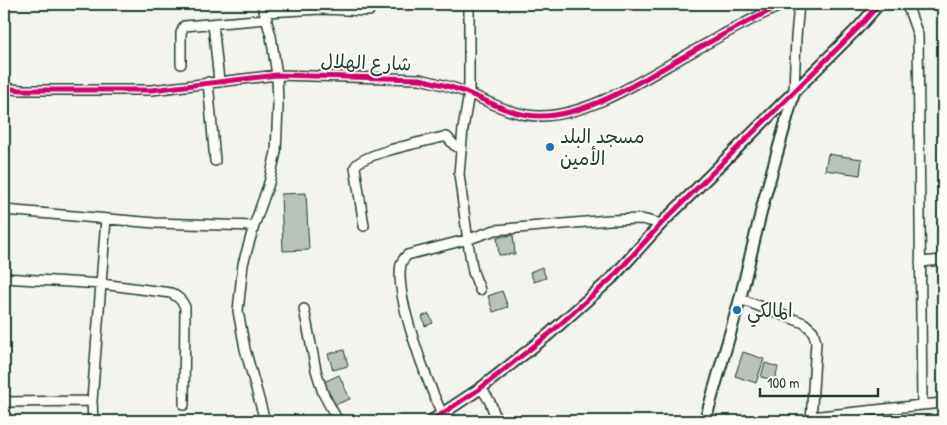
<svg xmlns="http://www.w3.org/2000/svg" width="947" height="425" viewBox="0 0 947 425" font-family="'Patrick Hand','Playpen Sans Arabic',sans-serif">
  <style>
    .building { fill: #b9c1bb; stroke: #1f3d34 }
    .lines { fill: none; stroke-linecap: round; stroke-linejoin: round }
    .minor-casing { stroke: #1f3d34; stroke-width: 12 }
    .tertiary-casing { stroke: #1f3d34; stroke-width: 14 }
    .minor { stroke: #fdfcf7; stroke-width: 9 }
    .tertiary { stroke: #fdfcf7; stroke-width: 10 }
    .cycleway-casing { stroke: #fdfcf7; stroke-width: 8 }
    .cycleway { stroke: #d6006c; stroke-width: 5 }
    .poi-dot { fill: #1f6fb2; stroke: #fdfcf7; stroke-width: 2 }
    .labels { text-anchor: middle; stroke-width: 4; stroke-linejoin: round; paint-order: stroke }
    .street-label { font-size: 19px; fill: #1f3d34; stroke: #fdfcf7 }
    .poi-label { font-size: 19px; fill: #1f3d34; stroke: #fdfcf7; text-anchor: start }
  </style>
  <rect width="100%" height="100%" fill="#f4f4ef"/>
  <filter id="ink" filterUnits="userSpaceOnUse"><feTurbulence type="fractalNoise" baseFrequency=".02" numOctaves="2"/><feDisplacementMap in="SourceGraphic" scale="10" xChannelSelector="R" yChannelSelector="G"/><feConvolveMatrix kernelMatrix="1 2 1 2 8 2 1 2 1" color-interpolation-filters="sRGB"/></filter>
  <g filter="url(#ink)">
    <path class="building" d="M828,154L862,159L860,175L825,170Z
      M306,193L309,250L283,251L281,194Z
      M513,235L515,254L499,255L497,237Z
      M542,267L546,278L534,282L530,272Z
      M502,291L508,307L493,312L488,296Z
      M429,314L433,323L425,326L422,316Z
      M344,350L348,366L333,370L328,354Z
      M743,352L764,359L756,383L735,376Z
      M765,363L778,367L775,380L761,377Z
      M339,375L350,399L334,405L324,382Z"/>
    <g class="lines">
      <defs>
        <path id="minor" d="M262,4L271,36L277,75L278,106L276,152L269,183L254,226L243,264L238,311L245,349L265,421
          M469,4V93L463,129L459,174L469,249L473,272L480,290
          M904,4L909,10L918,35L922,405L943,403
          M266,12L321,9L369,11
          M213,24L219,81
          M181,64V33L184,26L267,19
          M208,82L215,161
          M4,88L21,90H152L277,75L420,79C437,83 454,87 470,94C493,104 513,115 538,116C586,117 641,81 681,58C715,39 749,19 785,4
          M794,92L796,37L799,4
          M4,210L155,223L254,226
          M364,226L355,167C360,154 427,141 443,137H447L454,145L461,149
          M920,262L943,260
          M4,278L102,284L171,293C178,297 182,300 185,307L184,405
          M740,299L804,323L813,331L816,342L811,421
          M304,309L316,370L323,393L338,421
          M481,388C489,399 494,407 495,421
          M4,402L92,401
          M442,414C428,383 394,297 401,264C402,260 405,258 407,255L469,239L495,230L609,220L642,219L661,224
          M811,417L922,405
          M93,421L92,401L106,219"/>
        <path id="tertiary" d="M431,421L481,388L548,335L613,277L661,224L858,28L879,4
          M705,421L740,299L764,200L794,93"/>
      </defs>
      <use href="#minor" class="minor-casing"/>
      <use href="#tertiary" class="tertiary-casing"/>
      <use href="#minor" class="minor"/>
      <use href="#tertiary" class="tertiary"/>
      <defs>
        <path id="cycleway" d="M4,88L21,90H152L277,75L420,79C437,83 454,87 470,94C493,104 513,115 538,116C586,117 641,81 681,58C715,39 749,19 785,4
          M431,421L481,388L548,335L613,277L661,224L858,28L879,4"/>
      </defs>
      <use href="#cycleway" class="cycleway-casing"/>
      <use href="#cycleway" class="cycleway"/>
    </g>
  </g>
  <g class="poi-dot">
    <circle cx="550" cy="147" r="5"/>
    <circle cx="737" cy="310" r="5"/>
  </g>
  <g class="labels">
    <g class="street-label">
      <text transform="translate(366 62) rotate(2)" y="7">شارع الهلال</text>
    </g>
    <g class="poi-label">
      <text x="560" y="143">مسجد البلد<tspan x="560" dy="22">الأمين</tspan></text>
      <text x="747" y="317">المالكي</text>
    </g>
  </g>
  <rect width="947" height="425" fill="none" stroke="#fdfcf7" stroke-width="20"/>
  <rect x="10" y="10" width="927" height="405" fill="none" stroke="#1f3d34" stroke-width="2" filter="url(#ink)"/>
  <path d="M760 388v8h118v-8" fill="none" stroke="#1f3d34" stroke-width="2.5"/>
  <text x="767" y="388" font-size="15" fill="#1f3d34" stroke="#fdfcf7" stroke-width="4" paint-order="stroke">100 m</text>
</svg>
